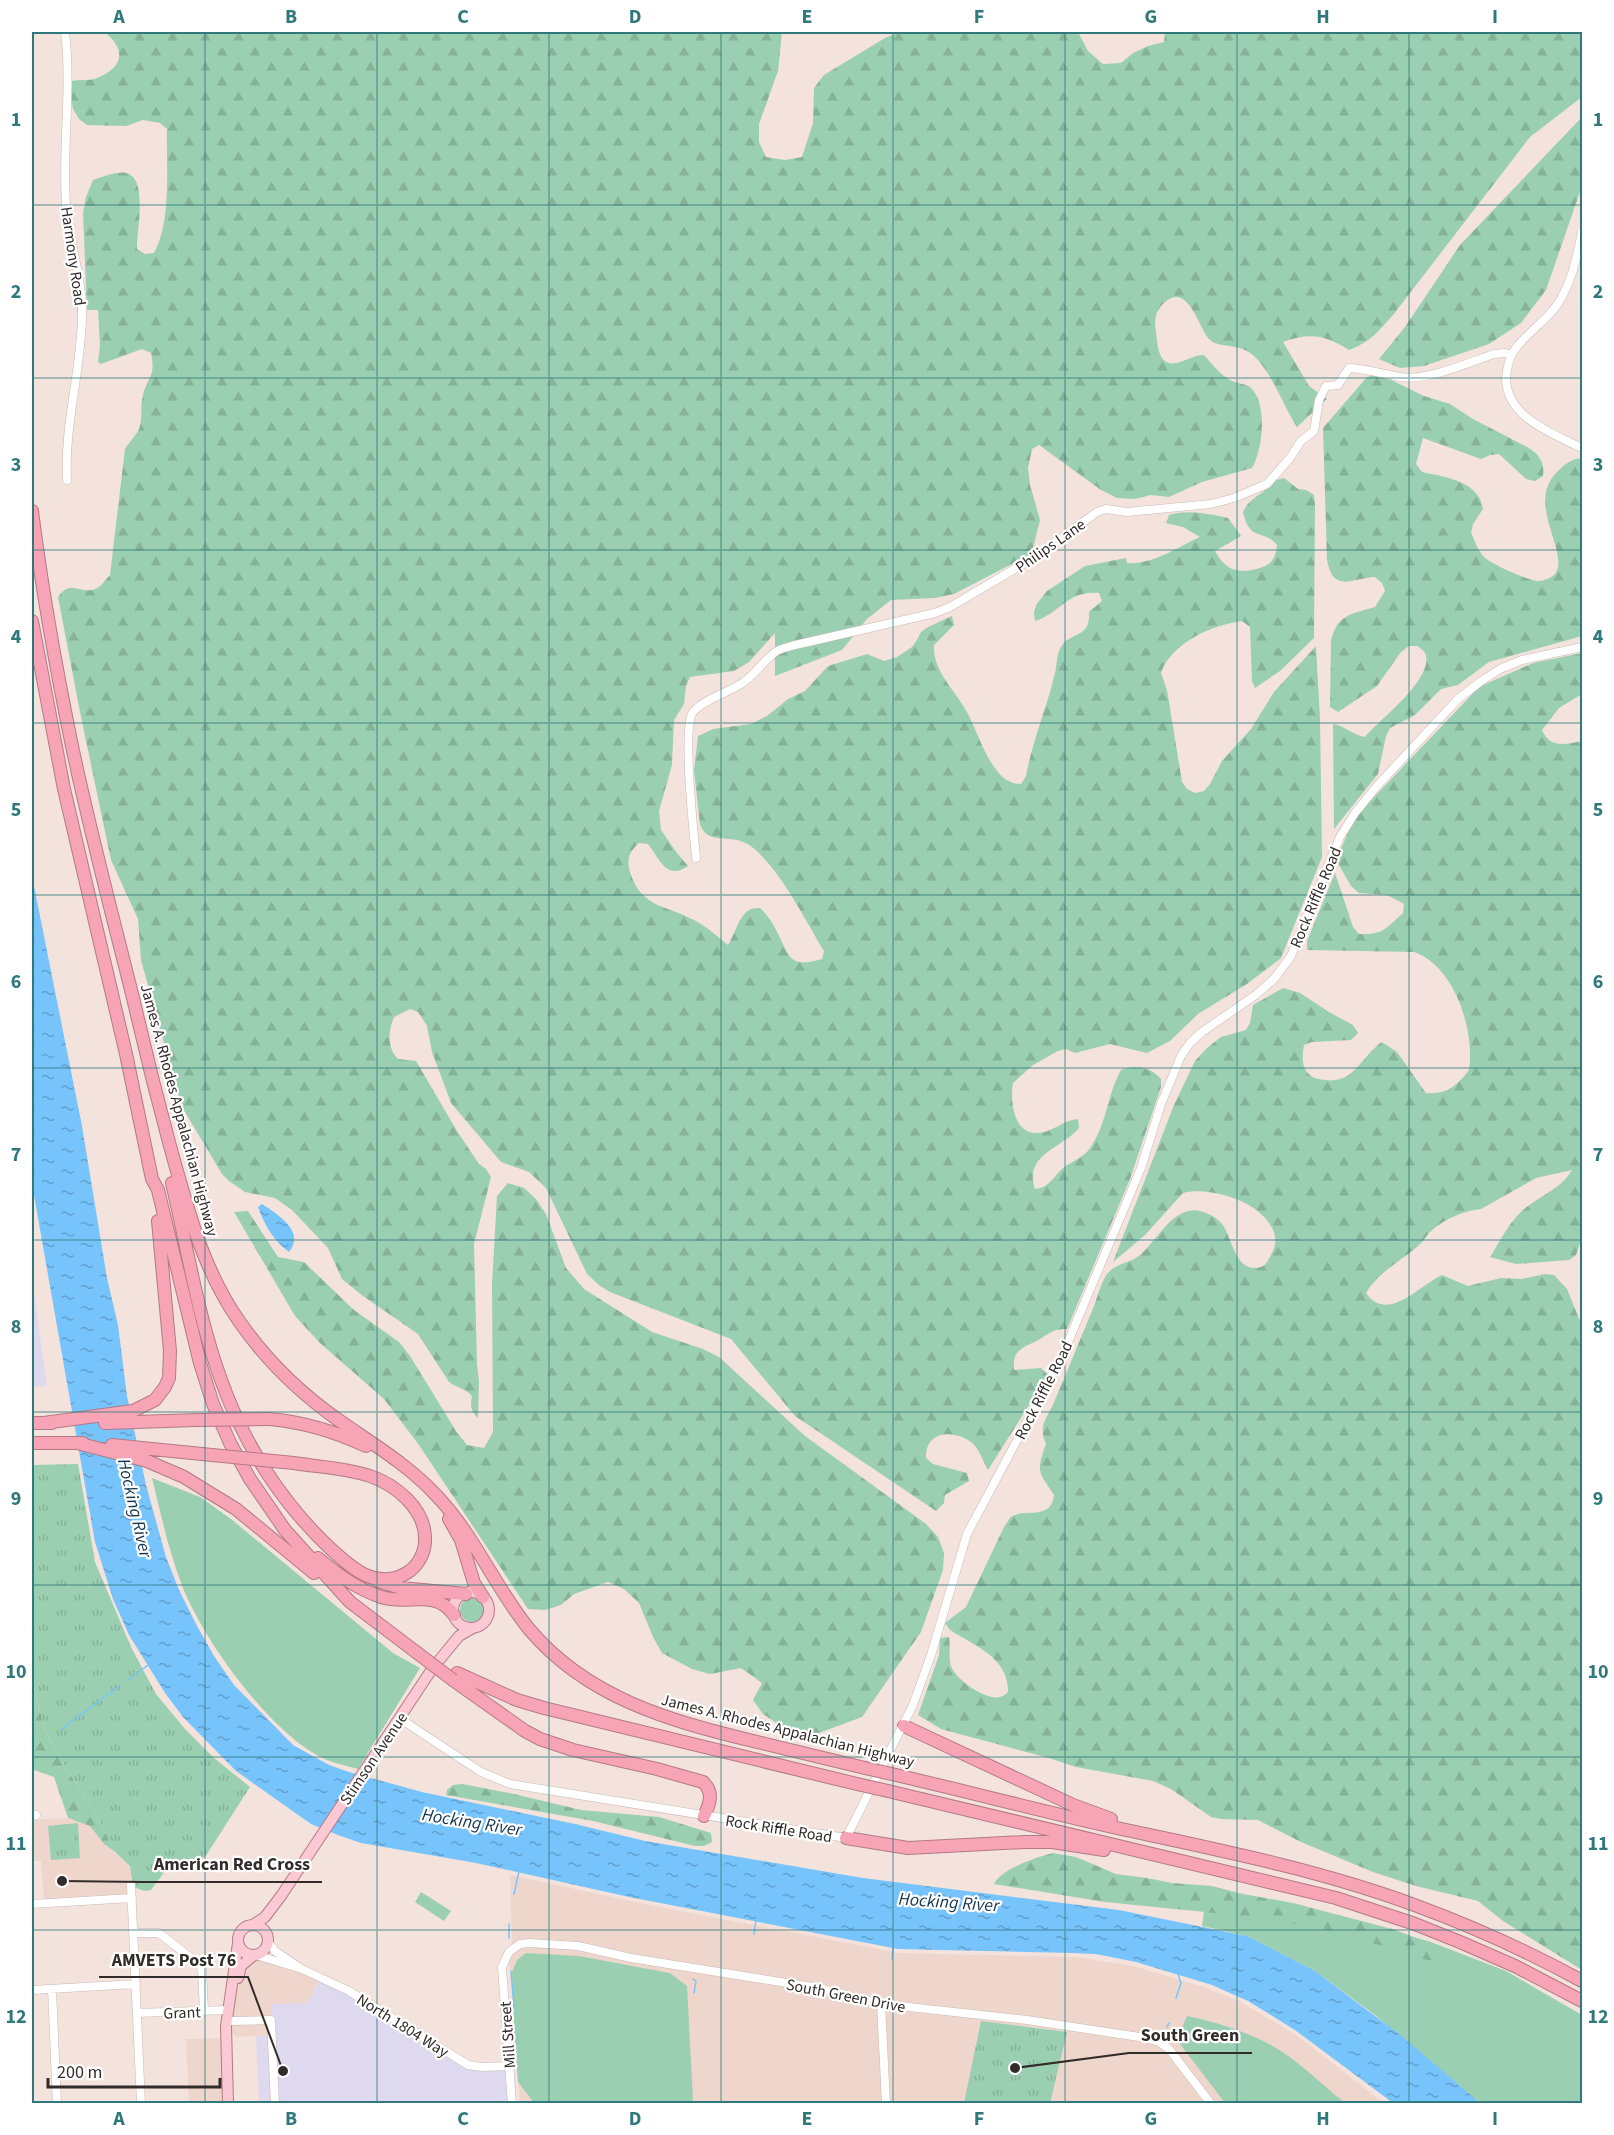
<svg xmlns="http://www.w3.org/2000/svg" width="1614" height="2135" viewBox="0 0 1614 2135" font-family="'Source Sans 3',sans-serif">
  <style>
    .built { fill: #efd6cc }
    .industrial { fill: #dfd9ef }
    .green { fill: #9bcfb1 }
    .forest { fill: url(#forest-firs) }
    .park { fill: url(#park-tufts) }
    .water { fill: url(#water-ripples) }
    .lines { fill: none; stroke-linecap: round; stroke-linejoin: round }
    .stream { stroke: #77c4fc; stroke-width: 1.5 }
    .minor-casing { stroke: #c9b9b3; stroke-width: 9 }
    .major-casing { stroke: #b27a85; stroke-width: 12 }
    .highway-casing { stroke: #b27a85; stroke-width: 14 }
    .minor { stroke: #fff; stroke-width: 8 }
    .major { stroke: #fac9d3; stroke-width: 10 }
    .highway { stroke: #f7a5b6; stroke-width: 12 }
    .highway-bridge-casing { stroke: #b27a85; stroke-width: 14; stroke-linecap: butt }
    .highway-bridge { stroke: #f7a5b6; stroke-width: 12 }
    .grid { fill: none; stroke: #2f797c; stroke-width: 1.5; stroke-opacity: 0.55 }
    .labels { text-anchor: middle; stroke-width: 4.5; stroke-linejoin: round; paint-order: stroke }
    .street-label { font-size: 16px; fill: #312b29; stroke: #fff }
    .water-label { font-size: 18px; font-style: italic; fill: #15364d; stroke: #fff }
    .leader { fill: none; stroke: #312b29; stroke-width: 2 }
    .callout-dot { fill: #312b29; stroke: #fff; stroke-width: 2 }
    .callout-label { font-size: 18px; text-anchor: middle; font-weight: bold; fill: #312b29; stroke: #fff; stroke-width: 4.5; stroke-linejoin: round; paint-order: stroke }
    .neatline { fill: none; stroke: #2f797c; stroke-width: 2 }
    .grid-label { font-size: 20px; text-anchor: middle; font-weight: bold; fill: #2f797c }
  </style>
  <defs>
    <pattern id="forest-firs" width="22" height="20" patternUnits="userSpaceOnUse" patternTransform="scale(1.5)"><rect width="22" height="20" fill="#9bcfb1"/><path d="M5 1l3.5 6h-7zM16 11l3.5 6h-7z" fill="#86b298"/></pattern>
    <pattern id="park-tufts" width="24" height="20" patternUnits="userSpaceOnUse" patternTransform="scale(1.5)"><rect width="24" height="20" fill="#9bcfb1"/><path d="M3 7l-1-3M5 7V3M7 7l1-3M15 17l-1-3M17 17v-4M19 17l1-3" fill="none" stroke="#86b298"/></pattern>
    <pattern id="water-ripples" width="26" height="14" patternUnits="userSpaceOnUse" patternTransform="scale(1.5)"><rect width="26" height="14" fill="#77c4fc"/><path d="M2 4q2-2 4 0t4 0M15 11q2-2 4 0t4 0" fill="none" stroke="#629fcc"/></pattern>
  </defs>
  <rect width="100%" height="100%" fill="#f4e3dc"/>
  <path class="built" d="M68,1818L90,1826L104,1844L130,1866L134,1896L44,1901L41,1861H32V1820Z
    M510,1875L645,1904L899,1953L1077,1957L1133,1966L1204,1987L1239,2001L1296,2035L1384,2103H520L512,1972L509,1965L512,1949Z
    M254,1955L321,1977L308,2003L272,2035L235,2037L231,2030L238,1982Z
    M222,2038L224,2103H189L186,2039Z"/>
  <path class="industrial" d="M32,1278L47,1386L32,1387Z
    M321,1977L468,2065L508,2066L512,2103H259L256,2036L272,2035V2004L308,2003Z"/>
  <path class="green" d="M152,1478L200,1497L231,1519L393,1653L420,1668L358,1769C343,1765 328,1762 315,1754C265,1725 204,1640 183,1588C169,1552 161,1515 152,1478Z
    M460 1610a12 12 0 1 1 24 0a12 12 0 1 1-24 0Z
    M421,1892L451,1911L444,1921L415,1902Z
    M1204,1911L1342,1917L1431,1942L1506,1971L1582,2015V2103H1480L1375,2015L1315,1971L1247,1936L1202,1926Z
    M526,1953L579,1956L670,1973L687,1986L693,2100L691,2103H534L518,2082L514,2027L512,1972L517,1960Z
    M1187,2016C1216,2022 1245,2031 1271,2045C1298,2060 1321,2084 1345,2103H1225L1177,2040Z"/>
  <path class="forest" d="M105,32H782L778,71L759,124V142L766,157L785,160L802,157L813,123L814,88L824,75L885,38L899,32H1078L1088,51L1103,64L1121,63L1133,53L1148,46L1164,42L1165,32H1582V97L1530,137L1393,315C1378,332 1370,342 1349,350C1326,335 1309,332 1283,342L1309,386L1327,399L1297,427C1283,405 1275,380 1258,360C1241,340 1219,350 1209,339C1198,327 1188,281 1164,303C1155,311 1154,321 1156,332C1158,349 1159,371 1183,361C1191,358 1196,355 1204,355C1212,364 1221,376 1232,381C1237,383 1245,384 1250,387C1268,402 1263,450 1252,468L1202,482L1169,497L1151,495L1135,499L1117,498L1101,490L1039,445L1032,449L1028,468L1030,485L1040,520L1033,548L1029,555L954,594L935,598L891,600L867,619L842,650L775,676V633L749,662L734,671L690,677L686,686L684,704L674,720L672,765L659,811L661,830L677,853L688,866C666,881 660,859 648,844L639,843C630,851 626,859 630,872C641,908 666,905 694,920C707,927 717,936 728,945C738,929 740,906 760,908C767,915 773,923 777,932C790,956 788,969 822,959L824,951C805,920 781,870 752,847C732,831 710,848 700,825L694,770L698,736L713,729L751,724L767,716L788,699L805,691L828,666L867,654L884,661L897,657L912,647L917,640L921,632L928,627L952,616L954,625L934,645C932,671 957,692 968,714C978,734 984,755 998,772C1004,780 1012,784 1021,784L1026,776C1032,742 1046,710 1054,677C1057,668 1056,657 1060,649C1068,631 1091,640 1089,612L1102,601L1099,593C1067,590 1061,613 1035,621L1034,613L1036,605L1047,591L1085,566L1126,558L1127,563C1152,565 1178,547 1200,537L1183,527L1166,523L1169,515C1186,509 1211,514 1228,518L1241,536L1215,551C1219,558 1224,565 1232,569C1242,573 1261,570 1270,563C1275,558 1276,552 1277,545C1263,528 1250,543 1243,512C1249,497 1265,494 1276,480L1284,478L1298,489L1306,490L1314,495L1315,504L1314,638L1280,671L1255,688L1252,681L1250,627L1242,621C1212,625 1171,643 1161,673L1167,690L1182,782L1187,789L1195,793L1204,791L1210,784L1222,761L1251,729L1274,692L1316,646L1320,718L1322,857L1281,958L1247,984L1198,1014L1170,1041L1147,1053L1110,1044L1075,1053L1066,1049L1058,1051L1033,1065L1013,1083C1010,1099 1013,1134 1037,1133C1052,1133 1063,1120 1078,1119L1079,1128C1063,1148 1023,1154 1035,1189C1048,1188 1052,1179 1061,1170C1069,1162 1084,1158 1090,1148C1107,1124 1107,1095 1121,1070C1135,1064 1151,1067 1161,1079V1087L1130,1179L1067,1329C1052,1329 1051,1333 1040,1339C1024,1348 1012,1348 1014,1370L1041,1368L1048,1375L988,1470C983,1461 979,1448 971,1442C953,1429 925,1431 926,1458L933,1464L967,1473L969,1481L945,1495L944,1503L936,1511L795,1416L731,1339L610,1292L600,1286L587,1274L546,1188L529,1172L501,1162L451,1103L432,1052L427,1026L418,1012L410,1009L394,1017C388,1031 387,1048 398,1059L416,1061L457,1131L479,1164L486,1169L491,1177L474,1244L477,1364L479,1382L478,1418C471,1411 470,1406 472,1396C465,1388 457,1388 449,1382L418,1334L363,1296L342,1279L328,1248L292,1210L275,1198L245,1192L229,1181L222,1174L182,1107L141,960L138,919L111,860L80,712L58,597C71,578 80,595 95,589C101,587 105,580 110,575L125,449C129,442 136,436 139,429C143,419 140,406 143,395C148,376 156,377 151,353L142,349L101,364L98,362L100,345L98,310H87L83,213L86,197L93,180C102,177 117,171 126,173C149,178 136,232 137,249L145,254L154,253C172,220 166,166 167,129L160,123L143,120L126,126L87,125L79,119L73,109L69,82C80,78 87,82 97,78C124,67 126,50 105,32Z
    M1582,117V186L1546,290L1521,323L1489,344L1424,366L1400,368L1379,359L1405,327L1460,245Z
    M1379,374L1424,396L1450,404L1473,419L1527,447C1539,454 1545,462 1543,476L1535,481L1526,479L1499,454L1490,455L1481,459L1423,438L1416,464L1422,472C1440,476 1467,479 1478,496C1481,499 1482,505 1483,509L1473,524L1471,533C1475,541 1478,551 1484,557C1491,564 1529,581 1538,581C1544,581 1551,578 1555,574C1571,552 1523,502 1559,470C1566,463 1572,459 1582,458V636L1489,662L1458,685L1441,689L1415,715L1390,728L1386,736L1378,774L1334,829L1333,724C1345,726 1353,735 1365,737C1379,720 1436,677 1425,653C1425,652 1419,647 1418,646H1409L1401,652L1377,686L1338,712L1330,707L1331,642C1336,614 1352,614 1375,607L1385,591L1382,583L1375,577C1351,578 1334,594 1327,560L1323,428L1367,377Z
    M1582,653V694L1559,708L1542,730C1550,749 1566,744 1582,741V1237L1576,1255L1569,1260L1516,1264L1490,1257C1499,1243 1507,1226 1519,1214C1535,1197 1560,1191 1572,1170L1536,1178L1481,1209C1463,1211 1444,1219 1430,1232C1426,1236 1423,1242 1418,1246C1400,1262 1379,1271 1366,1293C1387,1324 1420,1285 1442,1275L1468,1286L1501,1278L1521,1279L1545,1274L1554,1275L1567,1289L1582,1326V1784L1580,1787L1582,1805V1970L1503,1921L1478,1901L1416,1886L1373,1872L1301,1842L1258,1820L1221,1819L1211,1817L1171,1789L1153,1781L1076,1767L1049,1758L941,1729L918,1715L939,1655L940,1638L949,1637C951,1647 948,1657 951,1666C955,1679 986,1701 1000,1697C1002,1697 1007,1693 1008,1692C1009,1658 975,1646 950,1630L945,1623L966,1607L1004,1527C1006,1524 1008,1521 1010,1518C1024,1506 1050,1523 1054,1495C1038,1471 1036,1472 1046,1444C1039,1429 1044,1421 1052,1407C1066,1374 1080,1340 1094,1306C1098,1296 1101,1281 1108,1273C1116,1263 1131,1263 1140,1255C1158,1240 1174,1203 1203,1212C1210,1214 1217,1218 1222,1224C1232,1236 1235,1275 1261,1267C1267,1265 1269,1258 1272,1253C1283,1232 1264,1213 1245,1203C1229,1195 1201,1188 1183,1193L1145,1235L1113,1262L1174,1105L1195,1061L1207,1048L1221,1037L1246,1030L1250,1023L1253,1005L1283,988L1300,993L1329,1012L1353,1025L1358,1033L1351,1040L1312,1042L1304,1045C1302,1057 1301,1068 1311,1076C1315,1079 1320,1079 1325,1080C1355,1084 1361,1056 1382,1042L1397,1052L1426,1093C1446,1095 1457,1086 1469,1070C1475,1031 1455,966 1414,952L1307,950V941L1335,873L1353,927L1359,934C1384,935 1386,928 1403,913L1404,904L1387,895L1359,893L1351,886L1336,860L1355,817L1479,687L1533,663Z
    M508,1183L524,1188L536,1199L546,1214L566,1268L584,1289L652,1332L703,1349L719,1357L805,1436L911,1513L926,1524L938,1537L944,1553L943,1570L921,1632L862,1717L811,1736L795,1732L778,1724L763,1714L753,1700L762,1683L741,1668L710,1674L692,1669L662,1653L653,1637L639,1603L624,1589L608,1582L574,1594L561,1605L545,1610L528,1609L419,1445L384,1399L320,1343L295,1316L234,1212L248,1211L278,1257L304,1262L354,1310L399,1342L410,1356L456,1431L467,1445L484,1448L493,1432L492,1284L497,1196Z
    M32,1680L45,1730L63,1763L98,1817L115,1852L104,1844L90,1826L68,1818L54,1777L34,1770L32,1764Z
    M462,1784L514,1794L581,1810L659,1817L711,1833L712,1842L704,1846H695L593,1821L446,1795L447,1790L453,1785Z
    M1053,1853L1076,1857L1116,1874L1147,1878L1172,1883L1212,1886L1243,1894L1293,1903L1392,1929L1446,1949L1443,1956L1434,1962L1346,1935L1306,1925L1225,1914L1105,1902L994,1884C1001,1869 1037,1857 1053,1853Z"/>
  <path class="park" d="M78,1464L95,1562L131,1647L156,1694L185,1729L214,1758L250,1787L207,1854C197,1864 186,1870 172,1862L151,1890L145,1891L133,1887L130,1866L115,1852L98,1817L63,1763L45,1730L32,1680V1465Z
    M78,1823L80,1858L51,1860L48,1826Z
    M981,2021L1067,2032L1050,2103H964Z"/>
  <path class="water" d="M32,876L82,1126L107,1278L118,1325L127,1396L146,1485L166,1557L179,1590L197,1626L214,1656L234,1685L293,1745L329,1765L349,1772L422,1792L575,1824L645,1841L863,1878L1119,1910L1247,1936L1315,1971L1403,2037L1480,2103H1393L1295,2030L1248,2001L1212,1985L1136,1962L1096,1954L1071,1953L898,1949L629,1897L476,1863L361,1843L338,1835L311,1824L236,1771L183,1717L165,1693L129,1635L113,1599L95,1542L32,1184Z
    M262,1204C277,1214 306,1231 289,1252C273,1240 265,1226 258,1207Z"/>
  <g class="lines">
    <path class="stream" d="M128,1680L148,1665
      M62,1729L119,1686
      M514,1894L519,1871
      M754,1934L756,1920
      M509,1938V1924
      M892,1959L893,1948
      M511,1971L514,2008
      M693,1979L696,1981L694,1993
      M1176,1998L1181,1983L1178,1974
      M1167,2027L1169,2023"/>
    <defs>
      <path id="minor" d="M65,32C72,89 62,147 66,204C69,242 83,279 82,317C81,372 64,425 67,480
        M1582,232C1577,256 1572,283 1557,305C1547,320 1528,332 1516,348C1509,356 1507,367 1506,378C1506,417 1553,434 1582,448
        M696,858C694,836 682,726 693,712C704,699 730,692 744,682C756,673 763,662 774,653C779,648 789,647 795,645L935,613L950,607L1035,557L1097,512L1106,509L1127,512L1211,504L1234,498L1267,484L1290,458L1301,441L1314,431L1319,400L1326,386L1338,385L1349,368C1367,369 1383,374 1400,377C1428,381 1467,363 1494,354L1505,353L1511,355
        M399,1718L481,1772L510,1784L846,1838L913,1705L931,1655L967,1534L1063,1354L1141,1168L1161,1104L1181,1056L1190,1043L1202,1032L1257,994L1274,979L1291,956L1340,837L1355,813L1377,786L1458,699L1480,682L1500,669L1522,660L1582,647
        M32,1816L36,1815
        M131,1885L141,2104
        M32,1904L132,1898
        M133,1933H159L200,1965L202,1970L204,2011
        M268,1942L275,1951L300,1968
        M256,1955L302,1969L349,1991L468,2065L482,2067L508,2066
        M52,1989L57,2104
        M32,1990L136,1984
        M881,2004L886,2104
        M137,2013L228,2010
        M232,2021L271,2020L275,2104
        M512,2104L502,1967L509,1952L520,1944L529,1943L578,1946L631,1958L818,1988L881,2004L1027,2020L1146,2038L1159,2042L1169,2049L1211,2104"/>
      <path id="major" d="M453 1610a18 18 0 1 1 36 0a18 18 0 1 1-36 0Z
        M238 1940a15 15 0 1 1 30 0a15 15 0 1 1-30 0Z
        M253,1925L265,1917L281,1896L432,1669L459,1636L473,1628
        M238,1978L241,1966L254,1955
        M228,2104L226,2026L238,1943"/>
      <path id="highway" d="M32,511C42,590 56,668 72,746C90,832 113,917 134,1002C145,1050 157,1098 170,1146C187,1207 202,1268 239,1321C266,1360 299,1392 337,1419C371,1443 407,1464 435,1494C474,1534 494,1586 529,1629C587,1698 670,1721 753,1741C790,1750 828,1759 865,1768
        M32,621L64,789L126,1054L152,1179L158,1190L200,1363L213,1404L230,1443L250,1479L285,1530L350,1602L416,1652
        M172,1183C187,1247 198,1316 220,1377C243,1443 282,1504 333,1551C354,1570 376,1589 405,1574C418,1567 426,1552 425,1537C424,1508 396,1485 370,1476C346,1468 319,1467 294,1463
        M269,1419C304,1422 334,1431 366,1446
        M32,1423H52
        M44,1423L133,1411L155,1400L165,1387L169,1378L170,1351L158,1221
        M105,1423L197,1420
        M32,1443H83
        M77,1443L147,1461L184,1477L236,1509L314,1573
        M112,1445L212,1455
        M449,1519L461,1540L474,1583L483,1597
        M318,1558C337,1574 357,1589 381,1597C409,1606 435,1588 454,1615
        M378,1581L401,1588L466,1594
        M457,1673L517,1700L544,1708L857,1784
        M453,1680L525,1731L540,1739L573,1750L657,1769L703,1782C714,1792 710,1804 704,1816
        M904,1726L1073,1805L1111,1819
        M896,1775C973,1793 1049,1813 1126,1830C1224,1851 1323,1871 1417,1906C1474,1927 1529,1952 1582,1981
        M888,1791L1336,1898L1415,1924L1460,1942L1515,1966L1582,2001
        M846,1838L908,1848L1025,1842H1052L1104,1850"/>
    </defs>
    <use href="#minor" class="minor-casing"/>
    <use href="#major" class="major-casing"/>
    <use href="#highway" class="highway-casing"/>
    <use href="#minor" class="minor"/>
    <use href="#major" class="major"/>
    <use href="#highway" class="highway"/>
    <defs>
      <path id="highway-bridge" d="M197,1420L269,1419
        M212,1455L294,1463
        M416,1652L453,1680
        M865,1768L896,1775
        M857,1784L888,1791"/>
    </defs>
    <use href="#highway-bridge" class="highway-bridge-casing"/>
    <use href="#highway-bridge" class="highway-bridge"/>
  </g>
  <path class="grid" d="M205,32V2104M377,32V2104M549,32V2104M721,32V2104M893,32V2104M1065,32V2104M1237,32V2104M1409,32V2104M32,205H1582M32,378H1582M32,550H1582M32,723H1582M32,895H1582M32,1068H1582M32,1240H1582M32,1412H1582M32,1585H1582M32,1757H1582M32,1930H1582"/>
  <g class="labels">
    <g class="street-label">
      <text transform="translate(74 256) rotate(82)" y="6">Harmony Road</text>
      <text transform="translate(1050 545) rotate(-35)" y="6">Philips Lane</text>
      <text transform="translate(1315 897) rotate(-67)" y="6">Rock Riffle Road</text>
      <text transform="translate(180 1110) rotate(75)" y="6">James A. Rhodes Appalachian Highway</text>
      <text transform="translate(1043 1390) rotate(-63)" y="6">Rock Riffle Road</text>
      <text transform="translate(788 1730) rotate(14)" y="6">James A. Rhodes Appalachian Highway</text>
      <text transform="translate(373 1758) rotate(-56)" y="6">Stimson Avenue</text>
      <text transform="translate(779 1828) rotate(9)" y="6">Rock Riffle Road</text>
      <text transform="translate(846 1995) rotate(11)" y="6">South Green Drive</text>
      <text transform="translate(182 2012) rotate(-2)" y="6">Grant</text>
      <text transform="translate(403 2025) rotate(32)" y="6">North 1804 Way</text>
      <text transform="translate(507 2035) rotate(-94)" y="6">Mill Street</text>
    </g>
    <g class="water-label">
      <text transform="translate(135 1508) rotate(77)" y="6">Hocking River</text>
      <text transform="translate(472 1822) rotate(9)" y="6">Hocking River</text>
      <text transform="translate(949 1902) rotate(4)" y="6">Hocking River</text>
    </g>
  </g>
  <path class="leader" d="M62 1881L142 1882H322M283 2071L248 1977H99M1015 2068L1129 2053H1252"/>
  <g class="callout-dot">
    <circle cx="62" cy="1881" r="6"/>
    <circle cx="283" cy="2071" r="6"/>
    <circle cx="1015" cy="2068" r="6"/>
  </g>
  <g class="callout-label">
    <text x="232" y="1870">American Red Cross</text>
    <text x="174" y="1966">AMVETS Post 76</text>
    <text x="1190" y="2041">South Green</text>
  </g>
  <rect width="1614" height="2135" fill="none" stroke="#ffffff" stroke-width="66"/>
  <path d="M48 2078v9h172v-9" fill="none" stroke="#312b29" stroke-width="3"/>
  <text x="57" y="2078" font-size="18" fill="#312b29" stroke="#ffffff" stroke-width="4.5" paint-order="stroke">200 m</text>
  <rect x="33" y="33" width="1548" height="2069" class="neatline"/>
  <g class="grid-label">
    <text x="119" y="23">A</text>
    <text x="291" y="23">B</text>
    <text x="463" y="23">C</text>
    <text x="635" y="23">D</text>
    <text x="807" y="23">E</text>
    <text x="979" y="23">F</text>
    <text x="1151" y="23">G</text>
    <text x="1323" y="23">H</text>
    <text x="1495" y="23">I</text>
    <text x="16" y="126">1</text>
    <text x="1598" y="126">1</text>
    <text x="16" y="298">2</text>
    <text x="1598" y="298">2</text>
    <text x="16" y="471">3</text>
    <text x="1598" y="471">3</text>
    <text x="16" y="643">4</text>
    <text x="1598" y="643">4</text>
    <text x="16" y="816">5</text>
    <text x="1598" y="816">5</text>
    <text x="16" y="988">6</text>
    <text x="1598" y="988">6</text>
    <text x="16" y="1161">7</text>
    <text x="1598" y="1161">7</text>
    <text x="16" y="1333">8</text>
    <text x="1598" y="1333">8</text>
    <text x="16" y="1505">9</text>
    <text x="1598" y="1505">9</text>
    <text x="16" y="1678">10</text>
    <text x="1598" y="1678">10</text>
    <text x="16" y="1850">11</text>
    <text x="1598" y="1850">11</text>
    <text x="16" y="2023">12</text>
    <text x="1598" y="2023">12</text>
    <text x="119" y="2125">A</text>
    <text x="291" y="2125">B</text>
    <text x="463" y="2125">C</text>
    <text x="635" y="2125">D</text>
    <text x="807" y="2125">E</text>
    <text x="979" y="2125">F</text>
    <text x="1151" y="2125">G</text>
    <text x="1323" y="2125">H</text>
    <text x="1495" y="2125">I</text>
  </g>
</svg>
